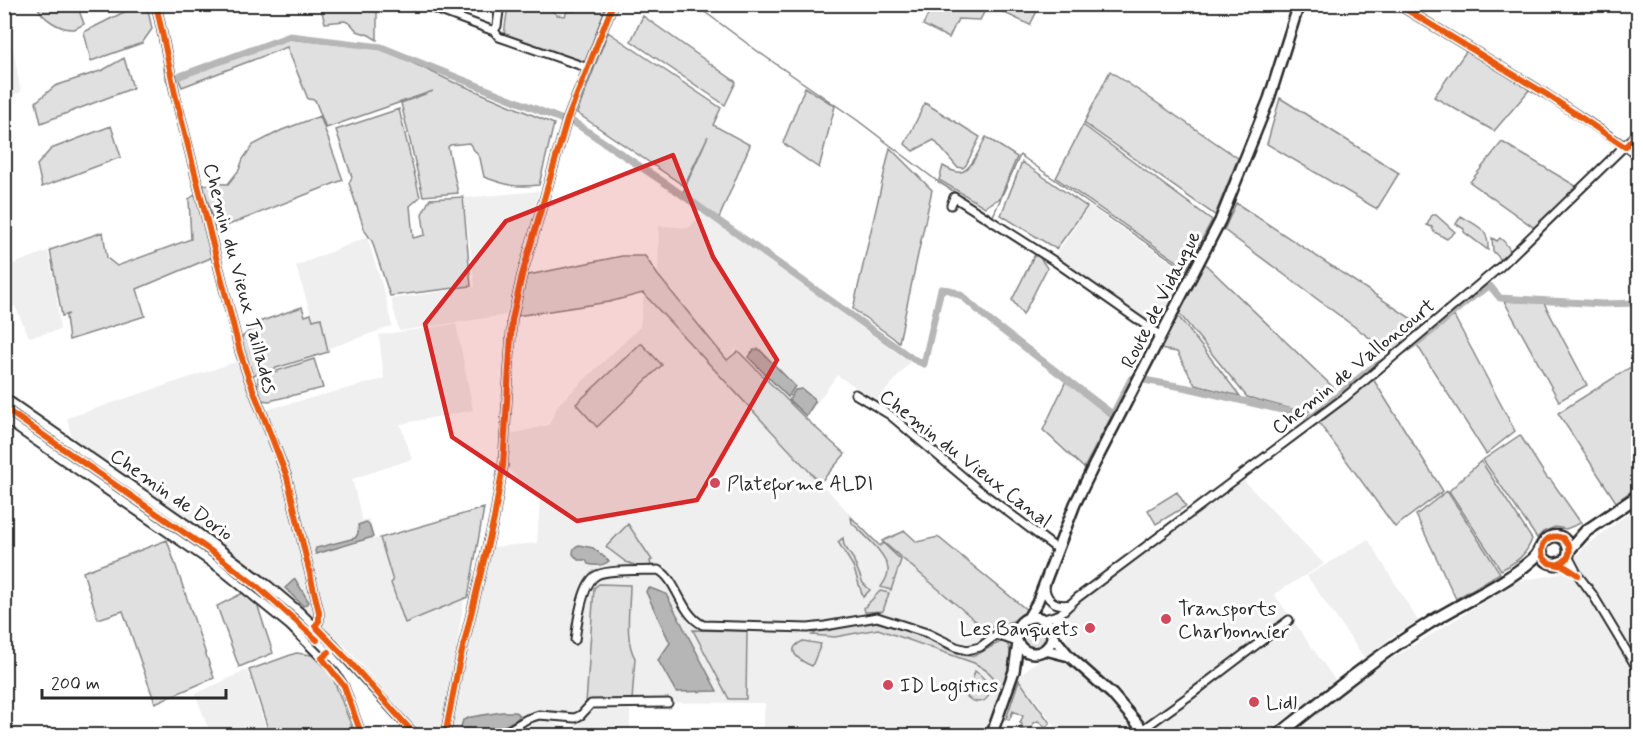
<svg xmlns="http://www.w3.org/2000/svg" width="1643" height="740" viewBox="0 0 1643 740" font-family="Mynerve,sans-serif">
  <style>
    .built { fill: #efefef }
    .green { fill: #e0e0e0; stroke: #868686; stroke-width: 1.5 }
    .water { fill: #b6b6b6; stroke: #7e7e7e; stroke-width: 1.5 }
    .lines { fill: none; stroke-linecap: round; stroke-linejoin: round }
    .stream { stroke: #7e7e7e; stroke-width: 1.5 }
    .canal { stroke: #b6b6b6; stroke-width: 7 }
    .minor-casing { stroke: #2b2b2b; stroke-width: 11 }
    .tertiary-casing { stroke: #2b2b2b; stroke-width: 14 }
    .primary-casing { stroke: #2b2b2b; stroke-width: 15 }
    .minor { stroke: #fff; stroke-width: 7 }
    .tertiary { stroke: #fff; stroke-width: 9 }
    .primary { stroke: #fff; stroke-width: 10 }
    .cycleway-casing { stroke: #fff; stroke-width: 10 }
    .cycleway { stroke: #e8590c; stroke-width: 6 }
    .marked { fill: #d62828; fill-opacity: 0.2; stroke: #d62828; stroke-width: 4.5; stroke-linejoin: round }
    .poi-dot { fill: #d1495b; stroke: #fff; stroke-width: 2 }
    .labels { text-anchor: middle; stroke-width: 6; stroke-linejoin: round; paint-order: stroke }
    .street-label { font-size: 20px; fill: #2b2b2b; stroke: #fff }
    .poi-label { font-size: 20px; fill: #2b2b2b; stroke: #fff; text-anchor: start }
  </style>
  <rect width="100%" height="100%" fill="#fff"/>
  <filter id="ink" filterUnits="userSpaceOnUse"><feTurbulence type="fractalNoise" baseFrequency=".0167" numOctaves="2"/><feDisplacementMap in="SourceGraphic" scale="12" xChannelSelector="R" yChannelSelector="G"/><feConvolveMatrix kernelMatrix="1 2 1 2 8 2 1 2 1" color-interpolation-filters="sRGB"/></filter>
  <g filter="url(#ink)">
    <path class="built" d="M8,22L21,92L5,98L4,23Z
      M539,191L506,315L399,331L391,299L475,287L464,198Z
      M1089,206L1187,273L1158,331L1054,257Z
      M703,213L910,362L877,401L837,375L806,418L737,348L727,359L658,273L659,226L689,228Z
      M367,237L386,298L392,326L327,349L321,318L313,321L296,266Z
      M48,251L56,292L60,330L29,337L15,306L5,310V267Z
      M644,294L879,545L883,542L984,630L999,641L1005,640L1011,648L1013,657L985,735H763L765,703L590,702L576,713L537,711L492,735H448L466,647L492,547L537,543L540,500L505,466L507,435L549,425L558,405L640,327Z
      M456,324L473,410L400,424L412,459L352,479L362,520L369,519L374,539L379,538L393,581L390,582L405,623L464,599L444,727L434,735H425L419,731L346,647L314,621L302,609L265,577L194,525L73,442L67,418L236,362L265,410L384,379L379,335Z
      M1242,479L1324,564L1274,594L1335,680L1264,735H1062L1019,678L1030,666L1042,659L1061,660L1067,642V616L1071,609Z
      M1638,506V735L1287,736L1334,694L1518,581L1559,574L1586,546Z
      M1368,539L1418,621L1390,638L1365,659L1307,576Z
      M247,670L268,735H211L195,694Z
      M630,710V735H512L541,719L572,728L593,711Z"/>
    <path class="green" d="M933,4H1040V5L1030,25L988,5L980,20L958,19L949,38L923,25Z
      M37,5H77L84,24C80,26 77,28 74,29C60,30 41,18 37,5Z
      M147,5L152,29L142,43L91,61L84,32L130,9Z
      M320,5H377V40L369,35L357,31L351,24L345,21L325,23Z
      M508,5H545L557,15L565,16L567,11H575L578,5H594L605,9L585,62L504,35Z
      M643,16L736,82L725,105L631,41Z
      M608,32L721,108L713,125L750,145L719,218L683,192L708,136L684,186L577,113Z
      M289,39L383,49L455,83H457L554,124L539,185C515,188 506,185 484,177L480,158L469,143L450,145L448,147L458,193L423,196L401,103L433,91L326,128L315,100L308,99L287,47L182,87L178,77Z
      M1467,50L1531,88L1494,131L1434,97Z
      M124,58L133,88L41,123L36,102L55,86L103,70Z
      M1110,71L1238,158L1215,215L1084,123Z
      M805,87L835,106L819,168L783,143Z
      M1280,98L1399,173L1377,209L1267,144Z
      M925,103L980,137L966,165L963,168L957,167L934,140L913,151L905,144Z
      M399,109L420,197L410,206L413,238L425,235L422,214L430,199L463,197L471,286L390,296L372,241L365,231L349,183L352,177L336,130Z
      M320,116L343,180L216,230L203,185C213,184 217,183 228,184L239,170L243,159L253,145L282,130Z
      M1083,125L1212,220L1187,268L1056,178Z
      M111,126L121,157L42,187L37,165L51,149Z
      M986,137L1017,157L1000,198L985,207L939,180L943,166C948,169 955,173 961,172C971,171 981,146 986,137Z
      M1502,142L1579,188L1536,229L1470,182Z
      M890,148L932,190L899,342L853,309Z
      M1022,162L1087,207L1056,249L1001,215Z
      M196,194L213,257L137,289L145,316L69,340L66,316L69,314L62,316L50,250L103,232L107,258L117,266L191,239L189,199Z
      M1236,203L1424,327L1390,353L1224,230Z
      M1432,215H1436L1455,232L1447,239C1442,237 1440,234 1434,232L1432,227L1427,225Z
      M1461,216C1478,227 1489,228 1488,250L1464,232V229L1456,224Z
      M1492,238L1497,241L1500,238C1506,242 1507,247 1512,252L1502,261L1493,251Z
      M622,256H645L657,274L727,360L738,351L806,419L845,454L820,483L643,293L609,302L516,316L524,276Z
      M1034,256H1039L1047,268L1023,315L1012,300Z
      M1204,263L1335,389L1307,413L1247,397L1178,312Z
      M1504,301L1544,303L1587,385L1559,401Z
      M302,307L305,316L311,314L313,320L321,318L328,352L250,376L239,340L259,322Z
      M1178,316L1240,396L1195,385L1177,352L1160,349Z
      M1454,316L1515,431L1486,454L1417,345Z
      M640,344H642L662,365L597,427L576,404Z
      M314,359L323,388L269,401L261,400L257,388L258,384V377Z
      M1637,363L1638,365V486L1616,502L1558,413Z
      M1373,379L1443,491L1395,527L1319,423Z
      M1066,381L1111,417L1084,468L1043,430Z
      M1520,435L1547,478L1551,480L1581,523L1566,529L1555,527L1543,532L1537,538L1483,460Z
      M1481,461L1532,539C1526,556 1516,562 1501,570L1449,491Z
      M1447,491L1500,573L1456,599L1416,515Z
      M1177,492L1186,506L1156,524L1148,510Z
      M484,508L468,597L405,623L391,583L393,581L380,538Z
      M851,517L880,546L883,543L901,560L891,590L881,587C884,582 889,576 888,569C887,554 862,533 852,523Z
      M628,524L652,560L650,561L651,566H635V565L626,562L606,547Z
      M905,531L917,542L938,537L1028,611L1013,621L985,629L882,541Z
      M843,538L844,545L854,560V561L863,583L870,590L863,597L853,566L838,542Z
      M167,540L214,678L155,703L123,611L98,619L83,572Z
      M599,584L630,585C630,606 624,640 635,658L632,701L586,704L594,588Z
      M880,591L889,593L883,611L865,612L864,608Z
      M243,593L257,604L273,653L239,667L217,606Z
      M868,620C888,625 909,631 927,639C940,644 956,656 971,656C983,655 992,643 1005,641C1017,655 1007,672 1002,687L997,688C996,675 985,669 974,663L878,629L835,637L812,635L817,632Z
      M1021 635a13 13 0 1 1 26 0a13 13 0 1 1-26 0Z
      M693,630L747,631L746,699H729Z
      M803,641L821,644L812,666C800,661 783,650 803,641Z
      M296,653L312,655L331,673L353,730L340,735H270L249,670Z
      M975,671C1003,690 984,712 967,697Z
      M1019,680L1050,723L1046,727L1038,721L1034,723L1028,732L1020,729L1022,724L1020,723L1023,716L1013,711L1009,720L1006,719Z"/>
    <path class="water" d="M759,349L795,386L788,397L748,357L754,350Z
      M802,389L814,399L815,402L806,416L789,400L795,390Z
      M366,522L369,524L373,537L316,554L315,551L316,548L355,538C359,534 359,530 358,525Z
      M579,545L593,548L609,561C603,566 595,566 588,564L586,560H578L573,554C573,549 574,547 579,545Z
      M295,579L309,602L303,606L285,588Z
      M650,588L666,594L717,691L676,692L658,660L670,643L646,592L647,589Z
      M502,712H515L520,715L517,719L487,735H465L461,727L463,720L471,717Z"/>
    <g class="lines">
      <path class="stream" d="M694,4L760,53L857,120L937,181L993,216L1020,155L1098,210L1188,271
        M1607,510L1638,488
        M1596,532L1638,503"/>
      <path class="canal" d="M166,67L169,80L290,36L381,47L563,120L575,123L671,187L913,359L924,364L941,289L950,290L962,296L990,321L1111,413L1114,412L1131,379L1133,378L1188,388L1312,417L1370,369L1388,359
        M1403,351C1435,334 1458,303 1490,286L1500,298L1602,304L1638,303"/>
      <defs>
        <path id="minor" d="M156,4L176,98L240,352L249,379L287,477L319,612V621L315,626
          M422,4L494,31L499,37L588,68
          M1397,4L1546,94L1638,155
          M494,31L497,26L500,4
          M951,205L954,197L1054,261L1161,336
          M855,394L890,415L975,487L1057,549
          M4,397L188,525L268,585L300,612L331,642L416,736
          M4,419L219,568L290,626L322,658L336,674L344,686L362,736
          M1568,556L1578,575L1593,595L1638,670
          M1045,585C1045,601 1056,607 1071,604
          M1044,619L1057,615
          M1051,629L1060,614L1077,598L1344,398L1501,266L1638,133
          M996,635L1017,642
          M575,640C577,625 582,582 597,575C610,569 643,571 658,570C677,578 680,614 703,625L808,628L825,626L877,617L927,633L956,647L967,650L980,647L996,635L1019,626
          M1143,729L1189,696L1289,620
          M445,736L458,668L494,519L503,466L512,320L522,275L567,120L613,4
          M499,736L527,719L539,715L575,718L581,715L591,704L668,703"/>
        <path id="tertiary" d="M1016 635a18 18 0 1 1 36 0a18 18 0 1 1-36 0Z
          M1028,618L1037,603L1075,504L1095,463L1220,221L1269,99L1299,4
          M1052,635L1069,656L1112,694L1148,736
          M1045,650L1069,656
          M991,736L1014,671L1018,643"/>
        <path id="primary" d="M1570,549L1586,531L1638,496
          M1277,736C1326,697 1375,657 1428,624C1462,602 1503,586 1533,559C1540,553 1540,546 1545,541C1558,527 1577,545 1565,561L1555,564C1546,563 1542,558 1541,549"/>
      </defs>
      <use href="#minor" class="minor-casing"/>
      <use href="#tertiary" class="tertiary-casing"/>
      <use href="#primary" class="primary-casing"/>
      <use href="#minor" class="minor"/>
      <use href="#tertiary" class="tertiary"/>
      <use href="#primary" class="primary"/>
      <defs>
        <path id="cycleway" d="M156,4L176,98L240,352L249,379L287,477L319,612V621L315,626L350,662L416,736
          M1397,4L1546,94L1625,147L1638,133
          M4,408L218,556L259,588L317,640
          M1559,564C1567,561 1571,555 1569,546L1563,538C1549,533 1539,543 1543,557L1549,563L1564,566L1578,575
          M329,652L322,658L344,686L362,736
          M445,736L458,668L494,519L503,466L512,320L522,275L567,120L613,4"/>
      </defs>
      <use href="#cycleway" class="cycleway-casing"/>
      <use href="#cycleway" class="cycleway"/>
    </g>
  </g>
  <path class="marked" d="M673,155L713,257L777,360L697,500L577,521L452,437L425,324L506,221Z"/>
  <g class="poi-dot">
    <circle cx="715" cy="483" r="6"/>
    <circle cx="1166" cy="619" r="6"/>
    <circle cx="1090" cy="628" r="6"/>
    <circle cx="888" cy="685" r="6"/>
    <circle cx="1254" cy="702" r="6"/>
  </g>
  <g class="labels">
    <g class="street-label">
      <text transform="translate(241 278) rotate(75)" y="7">Chemin du Vieux Taillades</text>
      <text transform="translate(1160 299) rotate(-63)" y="7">Route de Vidauque</text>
      <text transform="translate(1353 366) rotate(-39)" y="7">Chemin de Valloncourt</text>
      <text transform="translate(966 458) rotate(38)" y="7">Chemin du Vieux Canal</text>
      <text transform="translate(172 494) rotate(35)" y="7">Chemin de Dorio</text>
    </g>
    <g class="poi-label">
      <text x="727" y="490">Plateforme ALDI</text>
      <text x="1178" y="615">Transports<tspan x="1178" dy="23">Charbonnier</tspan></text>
      <text x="1078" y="635" text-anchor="end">Les Banquets</text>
      <text x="900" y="692">ID Logistics</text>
      <text x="1266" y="709">Lidl</text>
    </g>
  </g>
  <rect width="1643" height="740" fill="none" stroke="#fff" stroke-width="24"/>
  <rect x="12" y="12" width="1619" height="716" fill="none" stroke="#2b2b2b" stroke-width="2" filter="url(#ink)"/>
  <path d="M42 689v9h184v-9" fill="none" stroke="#2b2b2b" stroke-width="3"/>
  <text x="51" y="689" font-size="18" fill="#2b2b2b" stroke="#ffffff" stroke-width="4.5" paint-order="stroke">200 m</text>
</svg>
